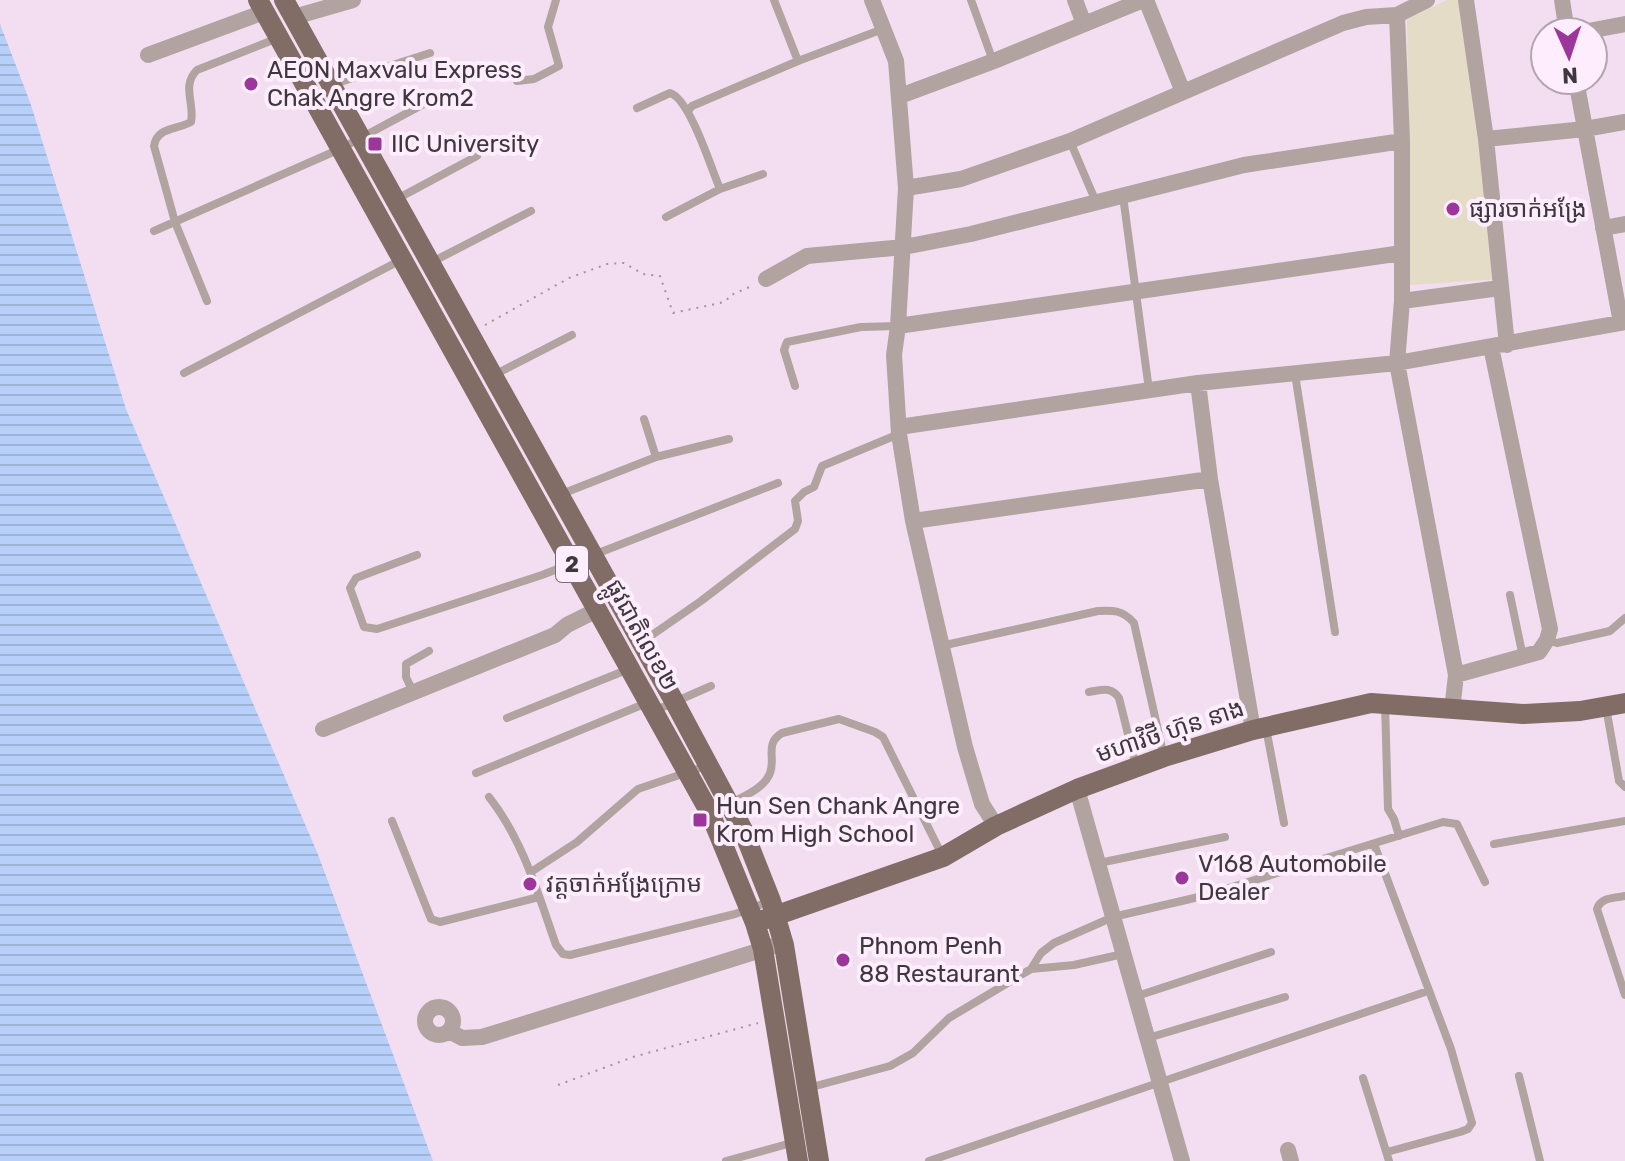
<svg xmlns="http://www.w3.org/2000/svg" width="1625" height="1161" viewBox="0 0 1625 1161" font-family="Rubik,'Noto Sans Khmer',sans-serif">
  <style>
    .commercial { fill: #e4dcc6 }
    .water { fill: url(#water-rules) }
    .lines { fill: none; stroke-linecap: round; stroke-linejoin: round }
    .path { stroke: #a192a0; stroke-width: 2; stroke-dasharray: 2 6; stroke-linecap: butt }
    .lane { stroke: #b0a3a0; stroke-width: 8 }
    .street { stroke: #b0a3a0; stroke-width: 16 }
    .primary { stroke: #816c66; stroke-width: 20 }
    .poi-dot { fill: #9c369b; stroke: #feedfc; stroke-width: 3 }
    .labels { text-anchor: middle; stroke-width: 8; stroke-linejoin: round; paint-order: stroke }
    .shield { fill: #feedfc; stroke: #786e77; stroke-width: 2 }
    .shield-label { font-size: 22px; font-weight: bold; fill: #3f373e }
    .poi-label { font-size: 24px; fill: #3f373e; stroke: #feedfc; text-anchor: start }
    .street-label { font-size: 24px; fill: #3f373e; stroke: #feedfc }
  </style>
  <defs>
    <pattern id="water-rules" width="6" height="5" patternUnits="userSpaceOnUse" patternTransform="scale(2)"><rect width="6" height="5" fill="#b6d0f9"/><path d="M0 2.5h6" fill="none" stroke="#9eb3d6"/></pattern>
  </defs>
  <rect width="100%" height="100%" fill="#f3def1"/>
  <path class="commercial" d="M1447,0H1472L1502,279L1410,285L1407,19Z"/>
  <path class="water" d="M0,24L30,102L126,409L317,852L433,1161H0Z"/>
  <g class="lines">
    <path class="path" d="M485,325L569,278L607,264L624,263L643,274L660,276L673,313L720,303L727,300L729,296L754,285
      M558,1085L633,1057L758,1023"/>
    <path class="lane" d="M774,0L798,61
      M971,0L993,61
      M517,81L534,79L559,66L548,27L556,0
      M334,84L430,53
      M637,108L670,93C690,99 711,168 720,189
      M688,111L692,106L798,61L883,29
      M1070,141L1096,202
      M1123,196L1149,390
      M395,200L477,156
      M666,217L720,189L763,174
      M154,231L340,149L435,98
      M432,262L531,211
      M207,301L175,222L154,146C157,127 176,130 191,122C195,103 181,86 197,70L278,38
      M184,373L401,260
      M1295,374L1335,632
      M494,375L572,335
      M795,386L784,350L787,342L861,327L897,326
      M644,419L656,457
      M559,495L656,457L729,439
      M417,555L356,578L350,588L364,627L377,629L542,575L778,483
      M1510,595L1523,657
      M1547,640L1557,643L1610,631L1625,618
      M642,642L701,601L795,529L798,521L795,501L804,492L814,487L822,466L899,434
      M941,646L1098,611C1113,610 1123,610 1134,623L1164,757
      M413,692L406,677V664L429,651
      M1089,692C1102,690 1111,686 1119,698L1136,766
      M1385,704L1388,809L1394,819L1399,836
      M1606,707L1619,781L1625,787
      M654,711L711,686
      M507,718L629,669
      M1266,728L1284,823
      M476,773L649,702
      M489,797C523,840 538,894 556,945L563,954L570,955L735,914L771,901
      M729,804C742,797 765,788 770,773C776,758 764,744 782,733L839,719L875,732L883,737L943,857
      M392,821L431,919L440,922L539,897
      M1374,844L1451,1049L1472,1123L1468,1129L1460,1132L1387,1152
      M1494,844L1625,821
      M1099,863L1225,837
      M531,872L577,842L638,789L709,765
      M1625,896C1614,898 1601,897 1597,909L1625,995
      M1031,969L1074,965L1123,954
      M1137,996L1271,952
      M1148,1038L1285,997
      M1519,1076L1540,1161
      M1363,1078L1389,1161
      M808,1088L890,1066L913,1053L949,1018L1031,969L1041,953L1054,943L1113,917L1203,896L1443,822L1457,824L1485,882
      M726,1161L795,1142
      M929,1161L1428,991"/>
    <path class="street" d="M872,0L896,61L906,188L898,326L894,355L899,434L913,521L965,747L982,804L996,826
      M1075,0L1084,24
      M1146,0L1183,92
      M1466,0L1486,139L1507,345
      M1562,0L1567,32
      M1397,15L1402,141V301L1397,363L1456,675L1452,710
      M294,17L353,0
      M1583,32L1625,24
      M148,55L264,12
      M1576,80L1621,323
      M900,96L994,61L1143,0
      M1486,139L1585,129L1625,122
      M906,188L961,179L1070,141L1343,23L1366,17L1397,15L1427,0
      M1603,228L1625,224
      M766,279L807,256L904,247L971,234L1244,165L1402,141
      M1402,301L1500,288
      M898,326L1402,253
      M1198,383L1210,479L1253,730
      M899,427L1198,383L1397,363L1625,322
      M913,521L1210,479
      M1456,675L1539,652L1547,640L1550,629L1491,347
      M323,729L555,635L567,625L597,610
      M1077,789L1182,1161
      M425 1021a14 14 0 1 1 28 0a14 14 0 1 1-28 0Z
      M449,1031L462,1038L482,1037L774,946
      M1288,1150L1291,1161"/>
    <path class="primary" d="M258,0L710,813L755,923L763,949L798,1161
      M284,0L674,701L743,830L771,901L784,945L819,1161
      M763,920L943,857L996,826L1077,789L1164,757L1253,730L1371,703L1523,714L1580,711L1625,703"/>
  </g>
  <g class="poi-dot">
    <circle cx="251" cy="84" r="8"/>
    <rect x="367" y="136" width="16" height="16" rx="4"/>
    <circle cx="1453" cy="209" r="8"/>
    <rect x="692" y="812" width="16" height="16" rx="4"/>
    <circle cx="1182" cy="878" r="8"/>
    <circle cx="530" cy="884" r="8"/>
    <circle cx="843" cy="960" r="8"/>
  </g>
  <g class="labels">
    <rect class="shield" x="556" y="546" width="32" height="36" rx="6"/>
    <g class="shield-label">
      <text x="572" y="572">2</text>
    </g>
    <g class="poi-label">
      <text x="267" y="78">AEON Maxvalu Express<tspan x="267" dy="28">Chak Angre Krom2</tspan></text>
      <text x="391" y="152">IIC University</text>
      <text x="1469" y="217">ផ្សារចាក់អង្រែ</text>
      <text x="716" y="814">Hun Sen Chank Angre<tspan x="716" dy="28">Krom High School</tspan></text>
      <text x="1198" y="872">V168 Automobile<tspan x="1198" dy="28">Dealer</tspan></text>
      <text x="546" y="892">វត្តចាក់អង្រែក្រោម</text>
      <text x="859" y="954">Phnom Penh<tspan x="859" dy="28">88 Restaurant</tspan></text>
    </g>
    <g class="street-label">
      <text transform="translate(642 635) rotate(61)" y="8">ផ្លូវជាតិលេខ២</text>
      <text transform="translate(1170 731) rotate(-18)" y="8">មហាវិថី ហ៊ុន នាង</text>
    </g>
  </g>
  <g transform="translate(1569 56) rotate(177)"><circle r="38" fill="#feedfc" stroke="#b2a4b0" stroke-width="2"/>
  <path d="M0-6L14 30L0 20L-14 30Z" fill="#9c369b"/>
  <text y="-12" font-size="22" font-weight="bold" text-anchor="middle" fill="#3f373e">N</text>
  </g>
</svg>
